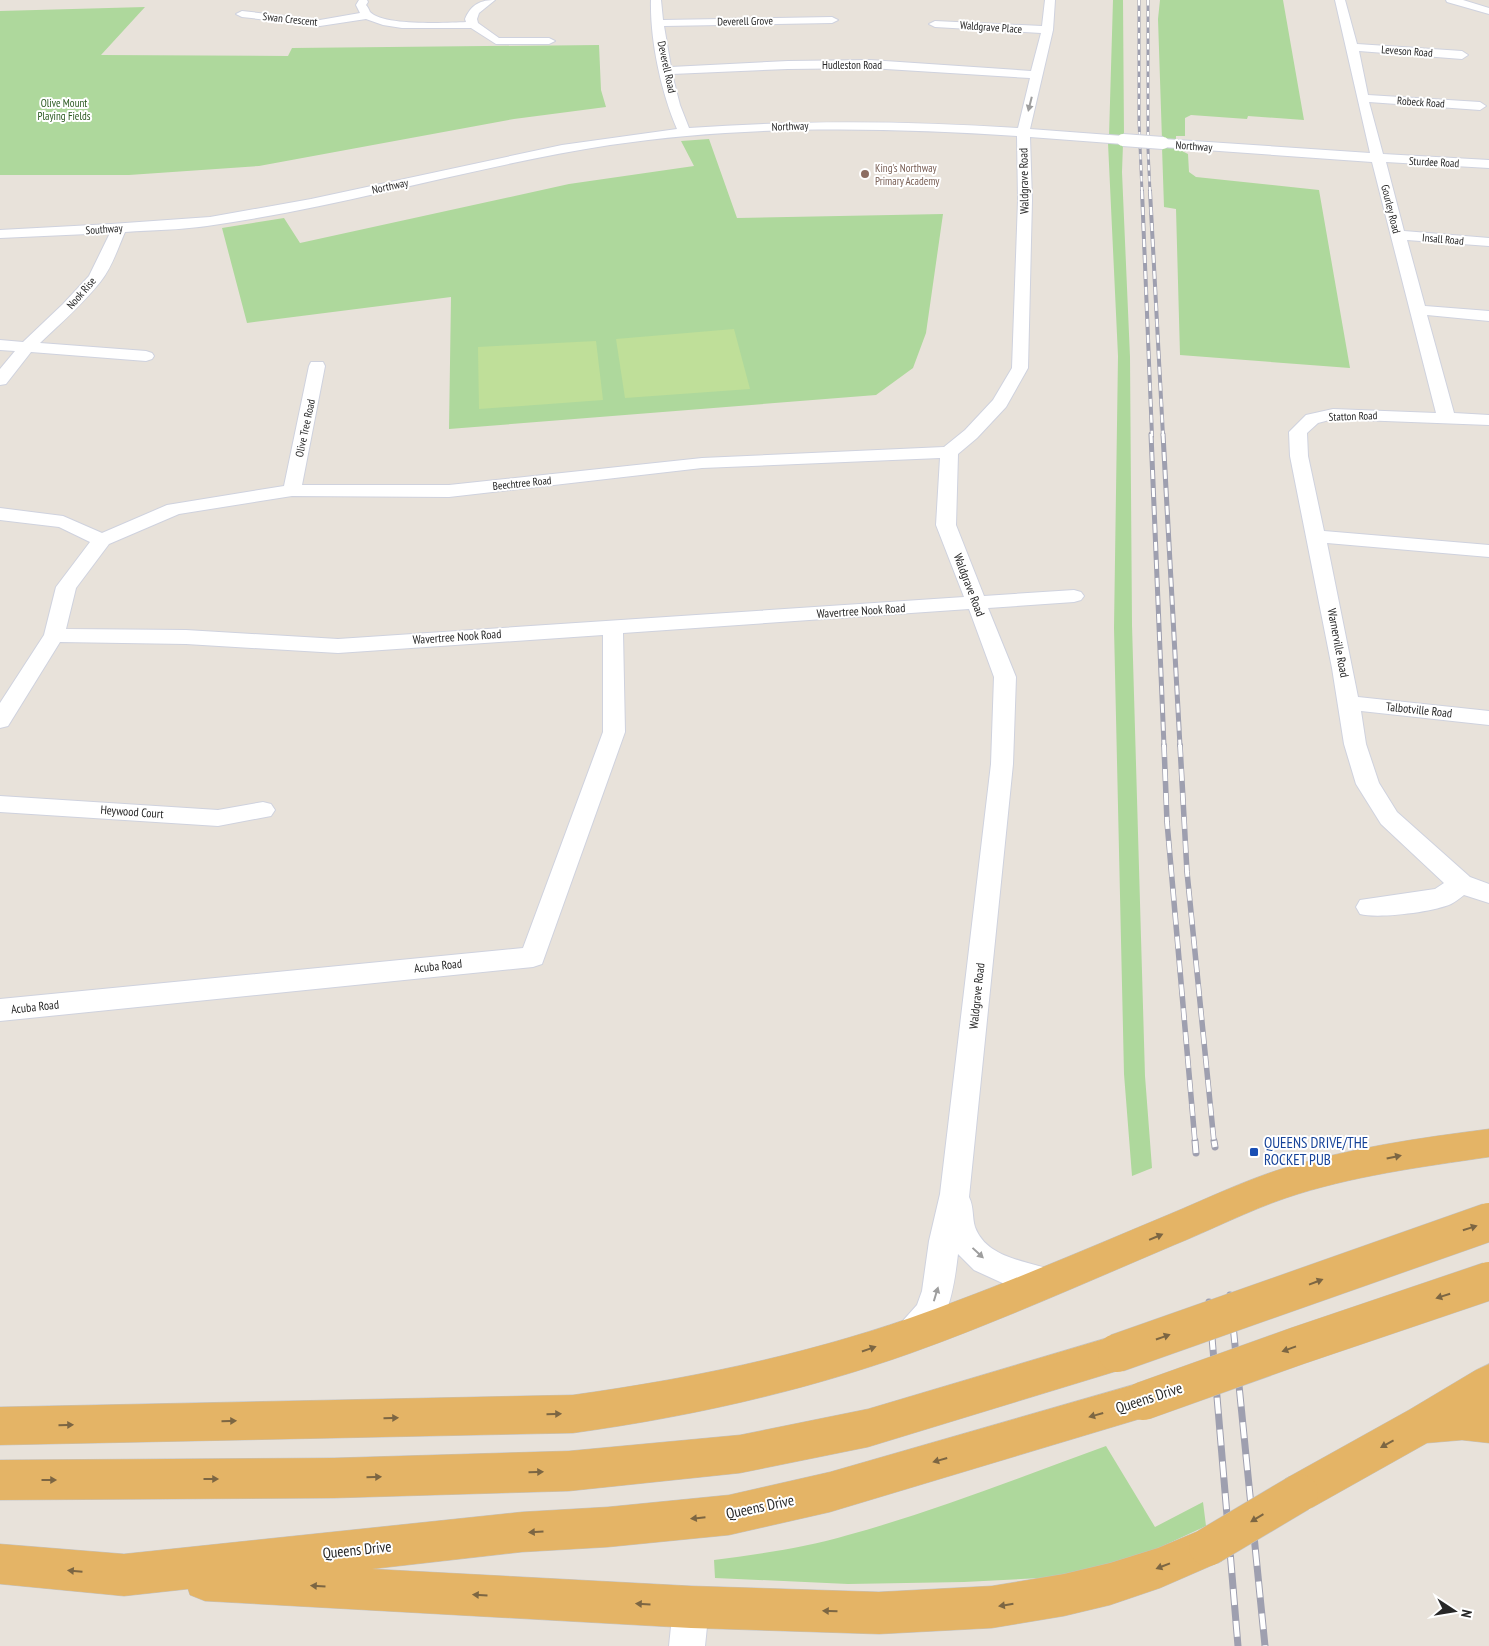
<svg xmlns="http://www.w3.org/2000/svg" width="1489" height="1646" viewBox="0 0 1489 1646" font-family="'PT Sans Narrow',sans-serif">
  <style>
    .green { fill: #aed89c }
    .pitch { fill: #bfdf99 }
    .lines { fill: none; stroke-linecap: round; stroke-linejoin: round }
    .minor-casing { stroke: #cfd2de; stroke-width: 2 }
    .trunk-casing { stroke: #c3c3c3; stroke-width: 1 }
    .minor { fill: #fff; fill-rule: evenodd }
    .trunk { fill: #e4b466; fill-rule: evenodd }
    .rail-far4-casing { stroke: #9e9faf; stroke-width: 3 }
    .rail-far3-casing { stroke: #9e9faf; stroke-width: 4 }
    .rail-far2-casing { stroke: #9e9faf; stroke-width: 5 }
    .rail-far1-casing { stroke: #9e9faf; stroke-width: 5.5 }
    .rail-casing { stroke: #9e9faf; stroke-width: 7 }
    .rail-far4 { stroke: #fff; stroke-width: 2; stroke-dasharray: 5.5; stroke-linecap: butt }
    .rail-far3 { stroke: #fff; stroke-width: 2.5; stroke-dasharray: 8; stroke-linecap: butt }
    .rail-far2 { stroke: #fff; stroke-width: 3; stroke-dasharray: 9; stroke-linecap: butt }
    .rail-far1 { stroke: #fff; stroke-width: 4; stroke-dasharray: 12; stroke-linecap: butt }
    .rail { stroke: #fff; stroke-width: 5; stroke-dasharray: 16; stroke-linecap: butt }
    .minor-bridge-casing { stroke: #cfd2de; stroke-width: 14; stroke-linecap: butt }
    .trunk-bridge-casing { stroke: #c3c3c3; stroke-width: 39; stroke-linecap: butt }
    .minor-bridge { stroke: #fff; stroke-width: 12 }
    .trunk-bridge { stroke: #e4b466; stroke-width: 38 }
    .oneway { fill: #9e9e9e }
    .oneway2 { fill: #7c6643 }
    .education-dot { fill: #8d6e63; stroke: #fff; stroke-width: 2 }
    .transit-dot { fill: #1a4fb4; stroke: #fff; stroke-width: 2 }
    .labels { text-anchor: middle; stroke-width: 4; stroke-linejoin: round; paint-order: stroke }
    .far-street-label { font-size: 11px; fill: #272727; stroke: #fff }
    .far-park-label { font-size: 11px; fill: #2b5921; stroke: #fff }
    .far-education-label { font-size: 11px; fill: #785e54; stroke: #fff; text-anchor: start }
    .street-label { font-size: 12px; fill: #272727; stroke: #fff }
    .near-transit-label { font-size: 15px; fill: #164399; stroke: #fff; text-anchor: start }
    .near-street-label { font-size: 15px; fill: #272727; stroke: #fff }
  </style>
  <rect width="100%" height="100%" fill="#e8e2da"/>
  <path class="green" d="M1113,0H1123L1124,137L1109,136Z
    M1160,0H1283L1304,120L1248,116L1247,119L1191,115L1185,118V136H1176V141L1162,140L1158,19Z
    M145,7L101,55L288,56L292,48L599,45L601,90L606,107L514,119L259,166L129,175H0V11Z
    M709,139L737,218L943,214L926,333L913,368L876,395L449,429L451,297L247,323L222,228L284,218L300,243L569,184L694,166L681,141Z
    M1108,143L1123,144L1122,172L1130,357L1132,625L1145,1076L1152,1168L1132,1176L1124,1074L1114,628L1118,356Z
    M1162,147L1176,148L1188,154L1189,172L1196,177L1319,190L1350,368L1180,355L1176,209L1164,207Z
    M1106,1446L1155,1527L1203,1502L1206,1526L1152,1551L1078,1576L964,1582L848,1584L715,1578L714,1560C758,1554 805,1548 848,1535C936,1511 1021,1477 1106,1446Z"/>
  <path class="pitch" d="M734,329L750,389L625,398L616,339Z
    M596,341L603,400L479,409L478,347Z"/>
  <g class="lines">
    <defs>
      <path id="minor" d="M359,0H367L368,2L366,5C368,7 369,10 370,12C383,26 447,23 466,22L465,19C471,4 481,0 495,0L479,13L477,19L478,23L499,38H549L555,41L549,44H496L471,28H402L383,25L366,19L320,26L242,17L236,14L242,11L320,20L360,13L356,5Z
        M651,0H661L663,20L832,17L838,20L832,23L664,26L671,67L788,61L870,60L1031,71L1041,33L935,27L929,24L935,21L1042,26L1045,0H1055L1053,30L1030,129L1123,136L1130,140L1123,144L1030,137L1032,200L1028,368L1006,407L977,438L958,454L956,525L984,596L1074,590L1081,592L1084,596L1081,600L1074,602L988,608L1016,677L1013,764L969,1197C974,1207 972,1217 975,1227C987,1260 1031,1261 1058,1272L1062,1282L1058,1292L1047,1296L1009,1286L974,1270L958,1254C954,1288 948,1336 911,1350L900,1346L895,1335L900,1324L917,1305L922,1291L929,1241L940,1194L991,764L994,677L969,609L623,633L625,732L542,964L533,967L0,1021V999L523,948L603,732V635L338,653L186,644L60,642L8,726L0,728V703L44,635L56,587L90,542L59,527L0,520V508L63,516L102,533L167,505L284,486L309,366L311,362H323L325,366L302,485H449L702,458L944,447L965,430L993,400L1012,368L1018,200L1017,136C882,127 744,125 610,145C475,166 343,207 207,226C180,230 152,230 125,232C118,248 112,267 101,281C83,304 61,323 40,343L146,351L152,353L154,356L152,359L146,361L31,352L6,384L0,385V369L15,351L0,350V340L23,342L63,304L89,276L110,233L0,238V230L111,224L210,217L311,199L562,145L677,129C661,92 650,40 651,0ZM870,68L1030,78L1018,128C908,121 799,120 689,128L680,105L672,74L788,69ZM940,458L936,525L964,597L338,639L186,630L66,629L76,588L109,544L179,514L292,496L449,497L702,468Z
        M1335,0H1345L1357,44L1462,51L1468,55L1462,59L1359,51L1368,95L1480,102L1486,106L1480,110L1369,102L1383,154L1489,160V168L1386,162L1404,231L1489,238V246L1407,240L1425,306L1489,311V321L1427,315L1454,413L1489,415V425L1333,419L1318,423L1307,433L1308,456L1324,531L1489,545V557L1327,543L1358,697L1489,711V725L1361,711L1366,744L1379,783L1397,812L1470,877L1489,884V903L1464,895C1460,898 1455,902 1451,904C1433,912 1378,919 1360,914L1356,907L1360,900L1435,889L1444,883L1381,824L1356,784L1344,744L1332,668L1290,456L1289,432L1306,415L1333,409L1436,413L1372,162L1163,147L1156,143L1163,139L1370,153Z
        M1446,0H1463L1489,8V14L1447,2Z
        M0,796L218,810L263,802L271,804L275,810L271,816L218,826L0,812Z
        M691,1589L704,1594L709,1607L705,1646H669L673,1607L678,1594Z"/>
      <path id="trunk" d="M1489,1129V1157C1421,1167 1351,1176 1286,1198C1248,1211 1211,1230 1174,1245C1087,1282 1000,1321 911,1353C801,1392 688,1417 573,1433L0,1445V1407L573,1395C688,1379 800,1356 910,1318C998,1287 1084,1250 1170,1214C1206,1199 1243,1181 1281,1169C1349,1148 1419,1138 1489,1129Z
        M1117,1335L1130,1340L1136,1353L1130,1366L1117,1371L868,1447L740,1473L569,1491L334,1498L0,1500V1460L334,1458L569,1451L740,1435L868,1409Z
        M1489,1364V1443L1462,1440L1427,1443L1313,1507L1299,1513L1285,1507L1279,1493L1285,1479L1409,1410L1476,1370Z
        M1143,1382L1156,1388L1162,1401L1156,1414L830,1512L729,1535L608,1547L522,1552L372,1569L691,1586L879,1592L992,1586L1064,1574L1110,1563L1158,1548L1208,1527L1222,1533L1228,1547L1222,1561L1160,1588L1110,1605L1064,1616L992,1628L879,1634L691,1628L205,1601L190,1595L188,1589L124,1596L0,1584V1544L124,1554L522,1512L608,1507L729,1495L830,1472Z"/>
    </defs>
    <use href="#minor" class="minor-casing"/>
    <use href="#trunk" class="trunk-casing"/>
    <use href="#minor" class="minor"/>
    <use href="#trunk" class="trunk"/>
    <defs>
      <path id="rail-far4" d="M1139,0V122L1142,192
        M1148,0V149L1150,192"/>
      <path id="rail-far3" d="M1142,191L1152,436
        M1150,191L1163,436"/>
      <path id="rail-far2" d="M1151,434L1164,746
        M1163,434L1180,746"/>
      <path id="rail-far1" d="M1164,745L1167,822L1195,1142
        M1180,745L1187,872L1214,1142"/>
      <path id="rail" d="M1195,1141L1196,1153
        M1214,1141L1215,1147
        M1230,1295L1265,1646
        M1209,1302L1238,1646"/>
    </defs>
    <use href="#rail-far4" class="rail-far4-casing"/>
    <use href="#rail-far3" class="rail-far3-casing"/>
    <use href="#rail-far2" class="rail-far2-casing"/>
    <use href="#rail-far1" class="rail-far1-casing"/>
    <use href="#rail" class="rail-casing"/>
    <use href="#rail-far4" class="rail-far4"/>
    <use href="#rail-far3" class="rail-far3"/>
    <use href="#rail-far2" class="rail-far2"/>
    <use href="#rail-far1" class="rail-far1"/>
    <use href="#rail" class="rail"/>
    <defs>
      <path id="minor-bridge" d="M1123,140L1163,143"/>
      <path id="trunk-bridge" d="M1117,1353L1489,1222
        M1143,1401L1297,1346L1489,1281
        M1208,1547L1299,1493"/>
    </defs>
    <use href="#minor-bridge" class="minor-bridge-casing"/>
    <use href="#trunk-bridge" class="trunk-bridge-casing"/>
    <use href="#minor-bridge" class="minor-bridge"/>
    <use href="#trunk-bridge" class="trunk-bridge"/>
  </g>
  <defs><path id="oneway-solid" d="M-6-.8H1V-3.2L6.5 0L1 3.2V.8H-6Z" transform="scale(1.25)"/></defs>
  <g class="oneway">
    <use href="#oneway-solid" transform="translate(1030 104) rotate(104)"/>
    <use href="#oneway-solid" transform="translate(978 1253) rotate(43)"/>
    <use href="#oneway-solid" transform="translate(936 1294) rotate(-73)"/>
  </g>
  <g class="oneway2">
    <use href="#oneway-solid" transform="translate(1394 1157) rotate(-12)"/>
    <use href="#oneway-solid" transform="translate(1470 1228) rotate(-18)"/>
    <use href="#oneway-solid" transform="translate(1156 1237) rotate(-23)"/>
    <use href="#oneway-solid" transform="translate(1316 1282) rotate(-21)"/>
    <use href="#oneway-solid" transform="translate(1443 1296) rotate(162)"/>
    <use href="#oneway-solid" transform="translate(1163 1337) rotate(-19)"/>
    <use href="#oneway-solid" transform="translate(869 1349) rotate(-19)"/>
    <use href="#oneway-solid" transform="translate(1289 1349) rotate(160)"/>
    <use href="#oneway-solid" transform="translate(554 1414) rotate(-1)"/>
    <use href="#oneway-solid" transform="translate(1096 1415) rotate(164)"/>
    <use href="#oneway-solid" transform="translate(391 1418) rotate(-1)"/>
    <use href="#oneway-solid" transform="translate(229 1421) rotate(-1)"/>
    <use href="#oneway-solid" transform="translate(66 1425) rotate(-1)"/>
    <use href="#oneway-solid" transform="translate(1387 1444) rotate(151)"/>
    <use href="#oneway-solid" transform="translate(940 1460) rotate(164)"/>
    <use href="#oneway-solid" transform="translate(536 1472) rotate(-2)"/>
    <use href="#oneway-solid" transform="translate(374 1477) rotate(-2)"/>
    <use href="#oneway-solid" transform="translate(211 1479)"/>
    <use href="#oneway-solid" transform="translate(49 1480)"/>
    <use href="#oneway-solid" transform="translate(698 1518) rotate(174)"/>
    <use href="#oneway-solid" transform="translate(1257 1518) rotate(149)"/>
    <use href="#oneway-solid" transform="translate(536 1532) rotate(177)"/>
    <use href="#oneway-solid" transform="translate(1163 1566) rotate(159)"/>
    <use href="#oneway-solid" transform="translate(75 1571) rotate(-175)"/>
    <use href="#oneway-solid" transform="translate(318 1586) rotate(-177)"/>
    <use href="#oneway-solid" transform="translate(480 1595) rotate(-177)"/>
    <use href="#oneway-solid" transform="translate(643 1604) rotate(-177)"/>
    <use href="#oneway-solid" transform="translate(1006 1605) rotate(171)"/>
    <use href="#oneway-solid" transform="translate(830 1611) rotate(-178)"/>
  </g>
  <circle class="education-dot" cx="865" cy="174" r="5"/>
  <rect class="transit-dot" x="1249" y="1147" width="10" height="10" rx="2.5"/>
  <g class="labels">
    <g class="far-street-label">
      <text transform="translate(290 19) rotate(6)" y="4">Swan Crescent</text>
      <text transform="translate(745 21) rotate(-1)" y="4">Deverell Grove</text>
      <text transform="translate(991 27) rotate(4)" y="4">Waldgrave Place</text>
      <text transform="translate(1407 51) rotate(4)" y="4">Leveson Road</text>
      <text x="852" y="69">Hudleston Road</text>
      <text transform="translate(667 67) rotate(78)" y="4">Deverell Road</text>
      <text transform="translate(1421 102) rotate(4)" y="4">Robeck Road</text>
      <text transform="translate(790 126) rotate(-2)" y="4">Northway</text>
      <text transform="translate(1194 146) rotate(4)" y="4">Northway</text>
      <text transform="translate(1434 162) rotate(3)" y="4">Sturdee Road</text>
      <text transform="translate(390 186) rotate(-12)" y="4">Northway</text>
      <text transform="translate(1391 209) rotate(76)" y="4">Gourley Road</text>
      <text transform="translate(104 229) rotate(-4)" y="4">Southway</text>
      <text transform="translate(1443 239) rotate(5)" y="4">Insall Road</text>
      <text transform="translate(81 293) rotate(-49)" y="4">Nook Rise</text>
      <text transform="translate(1353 416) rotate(-2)" y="4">Statton Road</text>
      <text transform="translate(305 428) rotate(-78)" y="4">Olive Tree Road</text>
      <text transform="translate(522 483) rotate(-6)" y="4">Beechtree Road</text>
    </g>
    <g class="far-park-label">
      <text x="64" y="107">Olive Mount<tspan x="64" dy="13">Playing Fields</tspan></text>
    </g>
    <g class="far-education-label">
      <text x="875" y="172">King's Northway<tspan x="875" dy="13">Primary Academy</tspan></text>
    </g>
    <g class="street-label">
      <text transform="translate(1024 181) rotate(-91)" y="4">Waldgrave Road</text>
      <text transform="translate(969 585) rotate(69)" y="4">Waldgrave Road</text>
      <text transform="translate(861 611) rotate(-4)" y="4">Wavertree Nook Road</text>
      <text transform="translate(457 637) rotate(-4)" y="4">Wavertree Nook Road</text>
      <text transform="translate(1338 643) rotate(79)" y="4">Warnerville Road</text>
      <text transform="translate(1419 710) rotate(6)" y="4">Talbotville Road</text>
      <text transform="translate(132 812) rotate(4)" y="4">Heywood Court</text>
      <text transform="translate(438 966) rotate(-6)" y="4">Acuba Road</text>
      <text transform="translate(977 996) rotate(-84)" y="4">Waldgrave Road</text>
      <text transform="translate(35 1007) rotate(-6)" y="4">Acuba Road</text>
    </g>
    <g class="near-transit-label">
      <text x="1264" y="1148">QUEENS DRIVE/THE<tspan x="1264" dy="17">ROCKET PUB</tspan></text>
    </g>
    <g class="near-street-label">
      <text transform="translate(1149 1398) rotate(-18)" y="5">Queens Drive</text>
      <text transform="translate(760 1507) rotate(-12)" y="5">Queens Drive</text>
      <text transform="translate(357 1550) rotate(-6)" y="5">Queens Drive</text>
    </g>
  </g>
  <g transform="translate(1454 1611) rotate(102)" stroke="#ffffff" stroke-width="4" paint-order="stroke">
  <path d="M0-4L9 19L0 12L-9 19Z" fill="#272727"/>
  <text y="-8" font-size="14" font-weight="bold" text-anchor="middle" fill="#272727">N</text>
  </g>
</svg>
